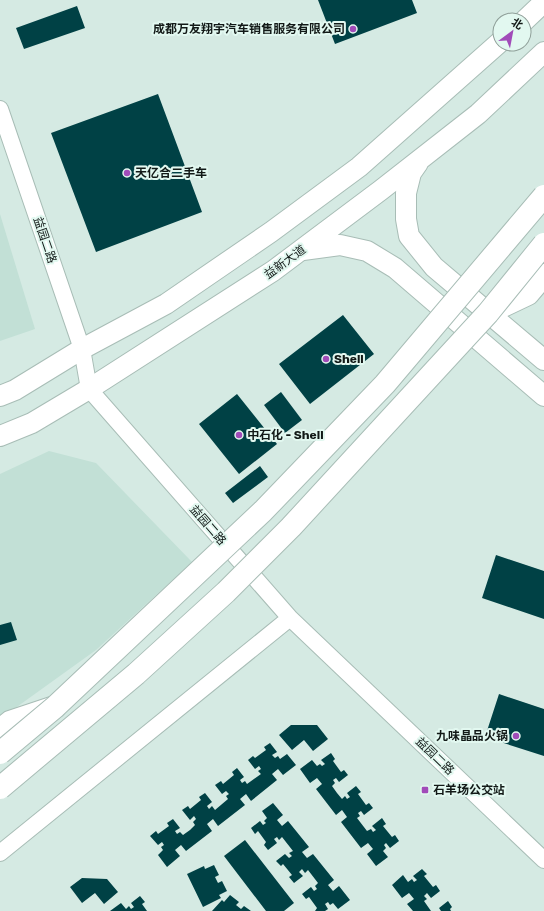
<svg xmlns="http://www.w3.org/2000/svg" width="544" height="911" viewBox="0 0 544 911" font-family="Rubik,'Noto Sans SC',sans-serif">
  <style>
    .built { fill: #c2e0d6 }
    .building { fill: #004145 }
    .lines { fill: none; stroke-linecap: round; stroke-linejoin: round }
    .minor-casing { stroke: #a8bdb6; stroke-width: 18 }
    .major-casing { stroke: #a8bdb6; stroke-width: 22 }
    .highway-casing { stroke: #a8bdb6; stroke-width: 24 }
    .minor { stroke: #fff; stroke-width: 16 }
    .major { stroke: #fff; stroke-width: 20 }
    .highway { stroke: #fff; stroke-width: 22 }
    .highway-bridge-casing { stroke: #a8bdb6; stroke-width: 24; stroke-linecap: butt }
    .highway-bridge { stroke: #fff; stroke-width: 22 }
    .poi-dot { fill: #a14bb9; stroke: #e2f8f0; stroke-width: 1.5 }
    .labels { text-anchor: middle; stroke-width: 4; stroke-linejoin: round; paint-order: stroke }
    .poi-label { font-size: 12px; font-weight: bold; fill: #121917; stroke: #e2f8f0; text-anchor: start }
    .street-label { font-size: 12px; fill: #121917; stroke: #e2f8f0 }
  </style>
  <rect width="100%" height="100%" fill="#d5eae3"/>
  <path class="built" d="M0,214L35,329L0,341Z
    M49,451L96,463L192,562L96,650L0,719V474Z"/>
  <path class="building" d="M318,0H412L417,13L335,44Z
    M77,6L85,28L24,49L16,28Z
    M158,94L202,212L96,252L51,133Z
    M343,315L374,354L310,404L279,364Z
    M281,392L302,420L285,433L264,405Z
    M237,394L277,444L239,474L199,424Z
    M260,466L268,477L233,503L225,493Z
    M496,555L544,571V619L482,598Z
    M11,622L17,640L0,645V625Z
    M499,694L544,709V756L485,737Z
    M291,725H317L328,739L313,751L304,740L292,750L279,735Z
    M270,743L277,752L272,755L275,758L278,756L280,759L287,754L296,765L283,775L278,769L272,774L277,780L251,801L246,794L240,799L245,805L218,826L213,819L207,824L212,831L186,851L181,845L175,850L180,856L167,867L158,855L163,850L161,847L164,845L162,842L158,845L150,836L156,831L158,834L169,826L167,823L173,819L180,828L175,831L177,834L180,832L183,835L190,830L195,825L193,822L196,819L194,816L190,820L182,810L188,806L190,809L201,800L199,797L205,793L212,802L207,806L209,809L212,806L215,810L228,799L226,796L229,794L226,791L222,794L215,785L221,781L223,784L234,775L232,772L237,768L244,777L240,780L242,783L245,781L247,784L261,774L258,771L261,769L259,766L255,769L248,760L253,756L255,758L266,750L264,747Z
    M331,753L335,759L333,761L341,772L344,770L348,775L339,782L336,778L333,780L335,783L332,786L337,793L342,799L345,796L347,799L350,797L347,793L356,786L361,792L358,794L366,805L369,803L373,808L364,815L361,811L358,813L360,816L357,818L367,831L371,829L373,832L376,830L372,826L382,818L386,824L383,826L392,837L395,835L399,841L390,848L386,843L384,845L386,848L383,851L388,857L376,866L367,854L373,849L368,843L361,848L341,822L347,817L342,810L336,815L316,789L322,784L317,778L310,783L300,769L312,760L317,766L320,764L322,766L325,764L321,760Z
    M273,803L283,815L277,820L282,826L288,821L309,847L302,852L307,858L313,854L334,880L328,885L333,891L339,886L350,900L338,909L333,903L330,905L328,902L325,904L328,909L325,911H315L317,908L309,897L306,899L302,894L311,887L314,891L317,889L315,886L318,883L308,870L305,873L302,869L299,872L303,876L294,883L289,877L292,875L283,864L281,866L276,861L285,854L289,858L292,856L289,853L293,851L282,837L279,840L277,837L274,839L277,843L268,850L264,845L266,842L258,831L255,834L251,828L260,821L263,825L266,823L264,821L267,818L262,811Z
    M245,840L294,903L284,911H266L224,856Z
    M214,865L219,875L215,877L218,883L222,881L227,891L219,895L221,898L203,907L187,874L204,866L205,869Z
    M422,869L427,874L424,876L433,887L436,885L440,891L431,898L427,893L424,896L427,899L424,901L431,911H413L407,904L414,899L409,893L402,898L392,885L403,875L408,882L412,879L414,882L417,880L413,876Z
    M82,878L107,879L118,892L104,904L95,893L82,903L70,887Z
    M230,895L239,902L236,905L241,909L244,906L251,911H212L222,900L224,902Z
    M140,896L145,902L142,904L147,911H110L121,903L126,909L129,906L131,909L134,907L131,903Z
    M448,901L452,907L450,909L451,911H441L439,908Z"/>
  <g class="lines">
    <defs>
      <path id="minor" d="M0,109L82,349L89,389L290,618L544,860
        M0,853L290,618"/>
      <path id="major" d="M524,21L544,2
        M418,163L411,173L406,193V219L409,236L434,267L544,360
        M303,250L340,245L367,251L395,268L544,396
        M0,396L15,390L82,349L166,304L271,232L359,167L500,42
        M0,436L32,423L89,389L273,271L381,190L478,114L544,52"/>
      <path id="highway" d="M488,313L528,294L544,275
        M0,730L10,722L55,707"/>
    </defs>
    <use href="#minor" class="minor-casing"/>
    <use href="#major" class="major-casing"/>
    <use href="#highway" class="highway-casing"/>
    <use href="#minor" class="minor"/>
    <use href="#major" class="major"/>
    <use href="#highway" class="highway"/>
    <defs>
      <path id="highway-bridge" d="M0,753L55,707L263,511L385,384L544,196
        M0,788L136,674L226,592L291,527L488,313L544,244"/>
    </defs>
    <use href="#highway-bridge" class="highway-bridge-casing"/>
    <use href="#highway-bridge" class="highway-bridge"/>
  </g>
  <g class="poi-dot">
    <circle cx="353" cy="29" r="4"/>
    <circle cx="127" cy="173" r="4"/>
    <circle cx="326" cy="359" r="4"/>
    <circle cx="239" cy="435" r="4"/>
    <circle cx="516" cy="736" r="4"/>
    <rect x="421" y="786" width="8" height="8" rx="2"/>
  </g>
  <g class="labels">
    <g class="poi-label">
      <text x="345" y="33" text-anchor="end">成都万友翔宇汽车销售服务有限公司</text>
      <text x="135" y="177">天亿合二手车</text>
      <text x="334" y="363">Shell</text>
      <text x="247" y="439">中石化 - Shell</text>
      <text x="508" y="740" text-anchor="end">九味晶品火锅</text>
      <text x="433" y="794">石羊场公交站</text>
    </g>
    <g class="street-label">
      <text transform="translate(45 240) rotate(71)" y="4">益园二路</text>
      <text transform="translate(285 262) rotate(-36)" y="4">益新大道</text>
      <text transform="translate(208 525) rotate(49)" y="4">益园二路</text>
      <text transform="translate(435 756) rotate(44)" y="4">益园二路</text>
    </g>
  </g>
  <g transform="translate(512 32) rotate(32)"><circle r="19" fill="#e2f8f0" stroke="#8f9f99"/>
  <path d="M0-3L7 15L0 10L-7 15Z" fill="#a14bb9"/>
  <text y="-6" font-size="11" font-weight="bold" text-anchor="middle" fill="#121917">北</text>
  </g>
</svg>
